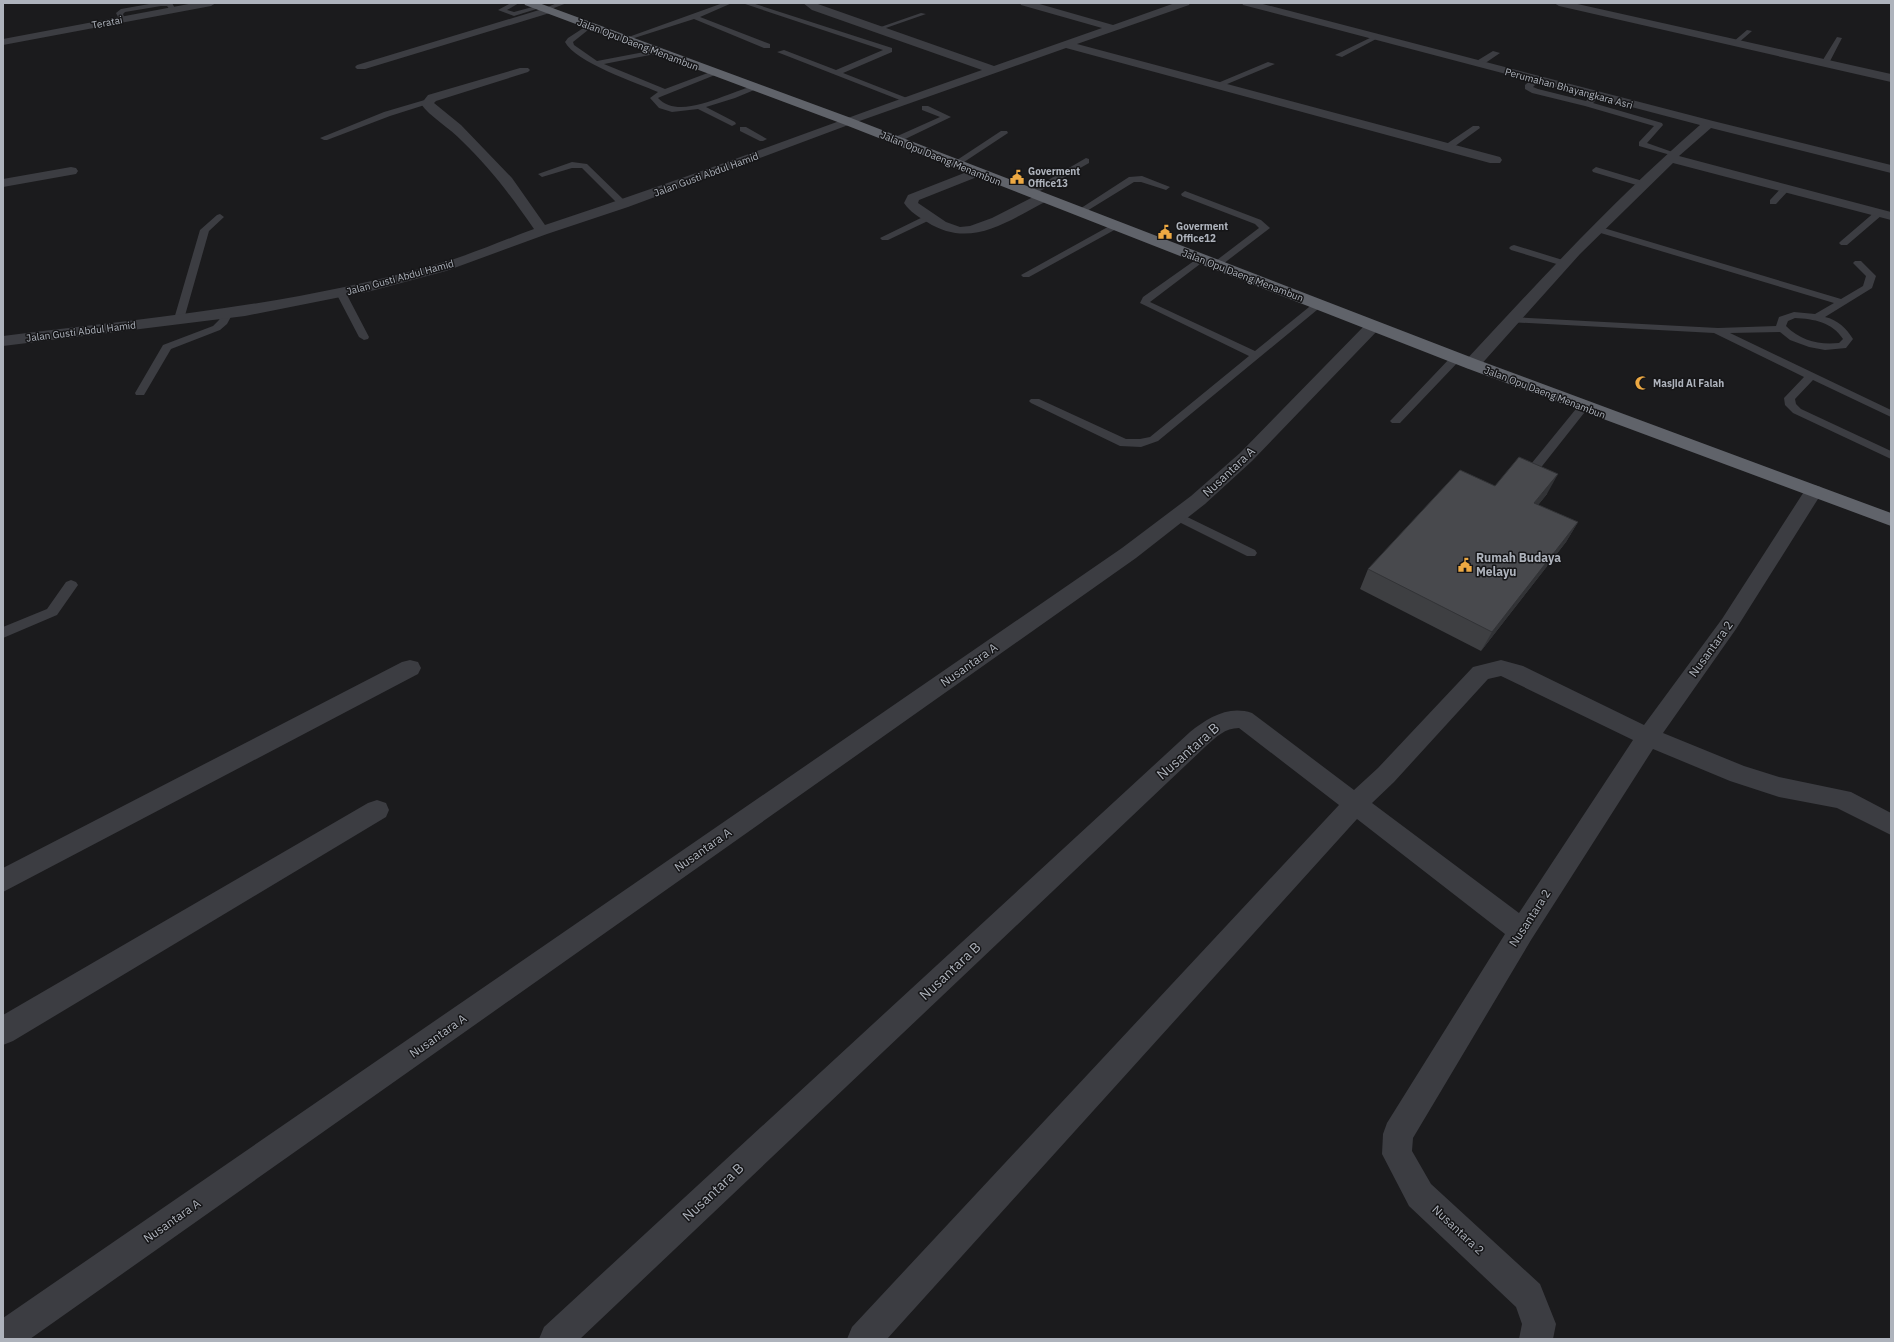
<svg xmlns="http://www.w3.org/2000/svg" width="1894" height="1342" viewBox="0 0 1894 1342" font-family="'IBM Plex Sans',sans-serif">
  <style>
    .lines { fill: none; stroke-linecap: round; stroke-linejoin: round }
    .service { fill: #3c3d42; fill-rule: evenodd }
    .minor { fill: #3c3d42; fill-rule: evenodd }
    .trunk { fill: #60636a; fill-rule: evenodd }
    .wall { fill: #3e3f42 }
    .shaded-wall { fill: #323336 }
    .building { fill: #48494d; stroke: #323336 }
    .labels { text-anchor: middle; stroke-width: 3; stroke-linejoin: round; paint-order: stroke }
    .far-street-label { font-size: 10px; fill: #aeb3bc; stroke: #161618 }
    .far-poi-label { font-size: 10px; font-weight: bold; fill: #aeb3bc; stroke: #161618; text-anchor: start }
    .street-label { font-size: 12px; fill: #aeb3bc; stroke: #161618 }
    .poi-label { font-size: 12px; font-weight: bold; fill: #aeb3bc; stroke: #161618; text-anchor: start }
    .near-street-label { font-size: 14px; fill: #aeb3bc; stroke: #161618 }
  </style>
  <rect width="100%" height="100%" fill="#1b1b1d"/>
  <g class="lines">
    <path class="service" d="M155,3H172L176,10L171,11L167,6H161L125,12L123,14L125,20L122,22L120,21L116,13L121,9Z
      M511,3H519L507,10L514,12L540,5L543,7L514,16L498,10Z
      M557,3H567L546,11L543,9Z
      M723,3H732L700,17L770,44V48H764L694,19L628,40L623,39Z
      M742,3H752L892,48V52L843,73L912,100L905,102L777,52L784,50L836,70L883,50Z
      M921,13L926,14L880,30L875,29Z
      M588,25L593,26L573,42L574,45L597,61L660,49V53L604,64L665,89L713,71L720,73L660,97L658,98C684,126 747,79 759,88L735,98L706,107L735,122L736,124L732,126L698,109L672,112L659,108L650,98L658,92C637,83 575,62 565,42L568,38Z
      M1747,30L1752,31L1737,44H1733V42Z
      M1376,35L1379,37L1378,38L1342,57L1335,55Z
      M1837,37L1842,38L1828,65H1822L1821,63Z
      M1493,51L1500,53L1481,66H1475V62Z
      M1268,62L1275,64L1220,87L1213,85Z
      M1534,77L1541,79L1533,87L1538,89L1586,101L1591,96H1597L1598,98L1593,103L1662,123L1663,125L1647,143L1678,154L1674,156L1639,146V142L1654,126L1585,106L1532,93L1525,89V85Z
      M428,99H431V103L390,116L327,140H324L320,138L384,112Z
      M922,106H928L951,117L899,142H893V138L940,117L922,110Z
      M1473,126H1479L1480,128L1451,149H1445V145Z
      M740,127H746L767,139L763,141H760L740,131Z
      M1001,131H1007L1008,133L958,166H952L951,164Z
      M1086,158L1089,159V163L1033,195H1027L1026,193Z
      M572,162L587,164L626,202V206H620L582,168H572L542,177L538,174Z
      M1596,167L1646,182L1647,184L1643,187L1593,172L1592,170Z
      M1142,176L1170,187L1166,190L1141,182H1134L1082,214L1079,215L1075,212L1129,177Z
      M1786,185L1789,186V190L1776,204H1770V200L1783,186Z
      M1185,191L1261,220L1270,228L1219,267H1213L1211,265L1213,263L1259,228L1255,224L1182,196L1181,194Z
      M1879,210L1883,213L1882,215L1847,245H1841L1839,243L1841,241L1876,211Z
      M220,214L224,217L209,231L184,319L179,322L175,321L174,319L200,230L217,215Z
      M929,214L932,215V219L888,240H882L880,238Z
      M1115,223L1118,224L1120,226L1118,228L1029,277H1023L1021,275Z
      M1597,226L1841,299L1863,286L1866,276L1853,263L1855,261H1861L1876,276L1872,288L1825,317C1838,320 1846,328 1853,339L1846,348L1825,350L1809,347L1790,340L1780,332L1730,333L1891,410V417L1813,380L1795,399L1796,404L1801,409L1891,451V459L1793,413L1785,405L1784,398L1804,377L1714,333L1508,322L1507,320L1512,317L1718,328L1776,326L1779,317L1794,312L1815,314L1834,303L1594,231L1592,229ZM1795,318C1814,319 1832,322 1843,339L1839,343C1819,345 1801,341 1786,326L1788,321Z
      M1514,245L1566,261L1568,263L1563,266L1511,250L1509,248L1511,246Z
      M1201,256L1206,259L1204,261L1150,302L1255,351L1314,303L1318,302L1323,305L1158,441L1141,447L1120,446L1031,403L1029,401L1031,399H1039L1126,439H1140L1150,437L1249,356L1140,303L1143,297Z
      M341,290L346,293L369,337L368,339L364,340L359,337L336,293Z
      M228,310L233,313L227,324L220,330L171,349L144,395H136L135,393L163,345L213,326L219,320L224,311Z
      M1456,355L1460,356L1461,358L1460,360L1400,423H1392L1390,421L1392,419L1452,356Z
      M1584,403L1590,406L1588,408L1539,470H1531L1529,467L1531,464L1580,404Z
      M1177,512L1255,550L1257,553L1255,556H1247L1173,519L1171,516L1173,513Z
      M71,580L76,582L78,585L57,615L3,638V627L47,609L66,582Z"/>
    <path class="minor" d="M194,3H216L211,6L3,45V39Z
      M803,3H815L994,66L1102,28L1021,5L1020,3H1036L1113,25L1175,3H1190L1189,5L1077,44L1500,157L1502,160L1500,163H1490L1066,48L851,124L628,207L547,234L446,271L371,291L245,316L3,346V336C148,318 294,305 434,265C468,256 501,241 534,229C511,196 491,169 462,141C451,129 429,116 421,104L428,95L520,68H528L530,70L528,72L436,101L434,103L461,125L512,178L545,225C692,177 836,121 982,70L812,10Z
      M1242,3H1259L1713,121L1891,165V173L1711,128L1679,156L1891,212V220L1673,163L1580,254L1478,368L1472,369L1466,368L1464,364L1466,360C1541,279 1616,198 1700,125L1243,5Z
      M1554,3H1573L1891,74V82L1559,6Z
      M549,7L553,8L554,10L553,12L365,69H357L355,67L357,65Z
      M71,167L76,168L78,171L76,174L3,187V179Z
      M977,168L982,169L984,172L982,175L919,200L918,203L946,222L960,227L970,226L992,218L1037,195H1047L1049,198L1047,201C1007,221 971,250 927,222C919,217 910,212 904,203L908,195Z
      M1373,321L1379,323L1381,326L1379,329L1252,461L1205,504L1136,558L30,1339H3V1318L1122,548L1191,496L1240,453L1367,323Z
      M1814,485L1821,487L1823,491L1736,629L1663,733L1744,766L1779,777L1851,792L1891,813V835L1837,808L1779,797L1730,781L1653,749L1531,940L1413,1138L1412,1151L1431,1184L1540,1284L1556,1324L1553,1339H1519L1522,1324L1516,1307L1409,1206L1382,1154L1383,1134L1387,1123L1505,934L1357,819L887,1339H847L852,1327L1339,805L1239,728C1225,728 1216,737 1206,746L580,1339H539L544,1327L1190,732C1208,718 1228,705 1252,713L1354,790L1378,768L1473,667L1501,660L1523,666L1644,725L1722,619L1807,487ZM1501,676L1633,740L1519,913L1372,803L1394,782L1488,679Z
      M410,660L418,662L421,668L418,674L3,892V868L402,662Z
      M377,800L386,803L389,810L386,817L13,1041L3,1045V1015L368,803Z"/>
    <path class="trunk" d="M524,3H539L851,118L1478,360L1891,513V526L1466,368L843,124L525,5Z"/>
  </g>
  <path class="wall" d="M1495,486L1547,494L1538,505L1578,522L1566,542L1481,651L1360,589L1368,569Z"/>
  <path class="shaded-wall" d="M1558,474L1547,494L1524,522L1534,503Z
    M1578,522L1566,542L1481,651L1492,632Z"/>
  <path class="building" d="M1519,457L1558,474L1534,503L1578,522L1492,632L1368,569L1460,470L1495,486Z"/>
  <defs>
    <symbol id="civic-bare" viewBox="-9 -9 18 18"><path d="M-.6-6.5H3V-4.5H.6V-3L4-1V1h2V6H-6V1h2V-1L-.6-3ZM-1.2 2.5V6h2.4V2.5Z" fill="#eda943" stroke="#161618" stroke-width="2.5" paint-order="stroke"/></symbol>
    <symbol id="mosque-bare" viewBox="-9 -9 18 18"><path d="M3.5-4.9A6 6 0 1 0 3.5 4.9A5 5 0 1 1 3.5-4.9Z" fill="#eda943" stroke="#161618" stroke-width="2.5" paint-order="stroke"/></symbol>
  </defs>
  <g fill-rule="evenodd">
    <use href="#civic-bare" x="1007" y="167" width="20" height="20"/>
    <use href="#civic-bare" x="1155" y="222" width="20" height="20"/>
    <use href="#mosque-bare" x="1632" y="373" width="20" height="20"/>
    <use href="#civic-bare" x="1455" y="555" width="20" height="20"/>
  </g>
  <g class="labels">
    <g class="far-street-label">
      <text transform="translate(107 22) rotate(-11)" y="4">Teratai</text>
      <text transform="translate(638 44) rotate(21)" y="4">Jalan Opu Daeng Menambun</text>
      <text transform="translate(1569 88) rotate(15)" y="4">Perumahan Bhayangkara Asri</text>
      <text transform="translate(941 158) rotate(22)" y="4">Jalan Opu Daeng Menambun</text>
      <text transform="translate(706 174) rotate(-20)" y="4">Jalan Gusti Abdul Hamid</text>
      <text transform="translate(1243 275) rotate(21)" y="4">Jalan Opu Daeng Menambun</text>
      <text transform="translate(400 277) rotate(-15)" y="4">Jalan Gusti Abdul Hamid</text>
      <text transform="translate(81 331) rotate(-7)" y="4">Jalan Gusti Abdul Hamid</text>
      <text transform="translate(1545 392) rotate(21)" y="4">Jalan Opu Daeng Menambun</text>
    </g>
    <g class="far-poi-label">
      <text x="1028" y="175">Goverment<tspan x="1028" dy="12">Office13</tspan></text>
      <text x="1176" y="230">Goverment<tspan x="1176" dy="12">Office12</tspan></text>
      <text x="1653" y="387">Masjid Al Falah</text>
    </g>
    <g class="street-label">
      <text transform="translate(1229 472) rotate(-43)" y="4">Nusantara A</text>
      <text transform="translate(1711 649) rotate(-54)" y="4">Nusantara 2</text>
      <text transform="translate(969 665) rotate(-35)" y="4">Nusantara A</text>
      <text transform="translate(703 850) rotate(-35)" y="4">Nusantara A</text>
      <text transform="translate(1530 918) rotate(-57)" y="4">Nusantara 2</text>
      <text transform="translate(438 1036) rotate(-35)" y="4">Nusantara A</text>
      <text transform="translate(172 1221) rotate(-35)" y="4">Nusantara A</text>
      <text transform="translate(1458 1230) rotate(43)" y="4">Nusantara 2</text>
    </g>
    <g class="poi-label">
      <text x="1476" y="562">Rumah Budaya<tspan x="1476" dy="14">Melayu</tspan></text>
    </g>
    <g class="near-street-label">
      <text transform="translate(1188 751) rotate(-41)" y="5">Nusantara B</text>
      <text transform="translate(950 971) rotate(-43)" y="5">Nusantara B</text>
      <text transform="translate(713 1192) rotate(-43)" y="5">Nusantara B</text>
    </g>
  </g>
  <rect width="1894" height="1342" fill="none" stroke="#aeb3bc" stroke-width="8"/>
</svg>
